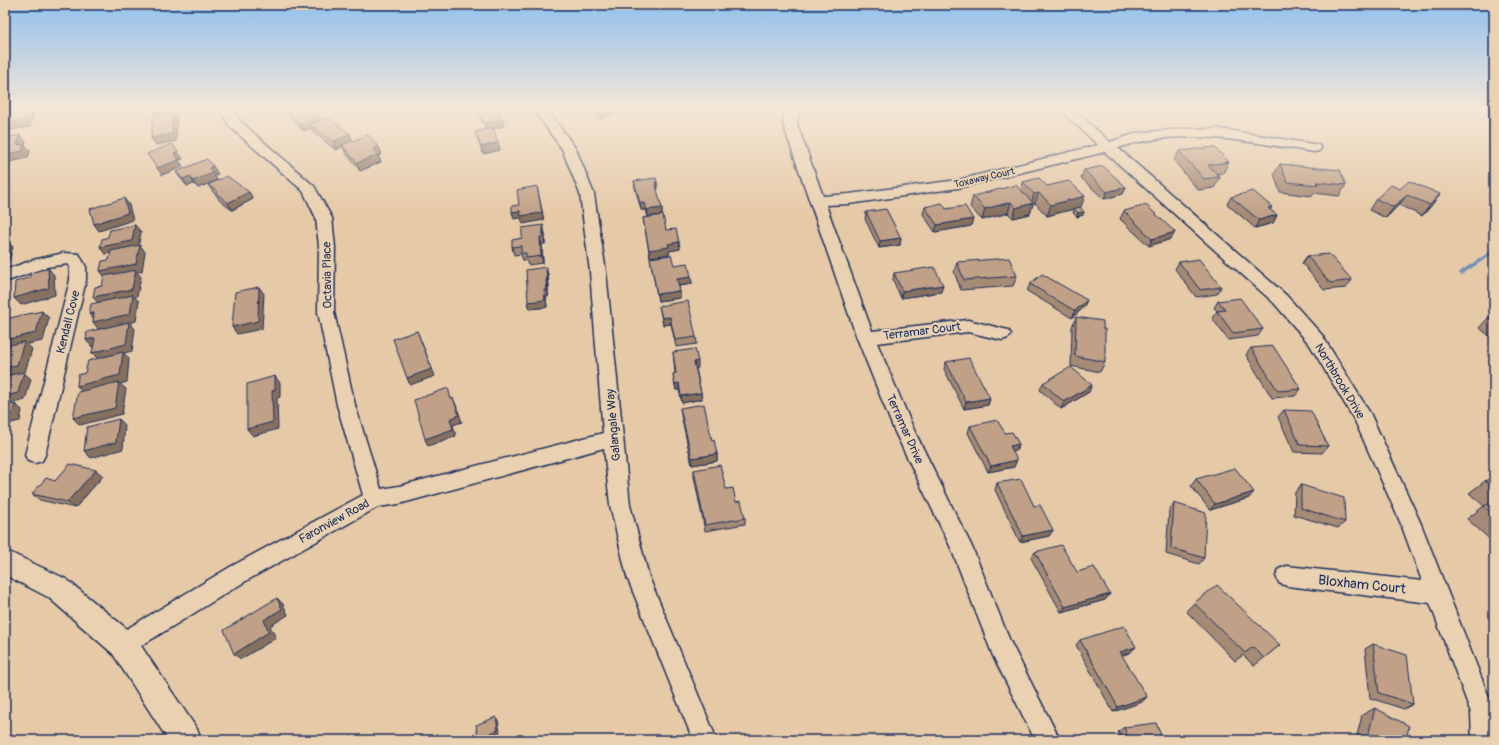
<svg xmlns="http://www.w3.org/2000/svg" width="1499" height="745" viewBox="0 0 1499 745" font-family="Pangolin,sans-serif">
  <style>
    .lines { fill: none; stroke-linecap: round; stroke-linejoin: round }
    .stream { stroke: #7492ba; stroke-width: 3.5 }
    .minor-casing { stroke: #1b2f5e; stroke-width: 3 }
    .secondary-casing { stroke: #1b2f5e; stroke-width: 3 }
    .minor { fill: #e9d1b1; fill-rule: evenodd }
    .secondary { fill: #e9d1b1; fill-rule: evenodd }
    .wall { fill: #a58a74; stroke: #1b2f5e }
    .shaded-wall { fill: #86705e; stroke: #1b2f5e }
    .building { fill: #c0a087; stroke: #1b2f5e }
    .labels { text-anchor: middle; stroke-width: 4; stroke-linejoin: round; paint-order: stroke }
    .far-street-label { font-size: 10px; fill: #1b2f5e; stroke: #e9d1b1 }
    .street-label { font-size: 12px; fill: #1b2f5e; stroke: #e9d1b1 }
    .near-street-label { font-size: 14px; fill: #1b2f5e; stroke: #e9d1b1 }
  </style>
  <rect width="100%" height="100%" fill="#e6c9a7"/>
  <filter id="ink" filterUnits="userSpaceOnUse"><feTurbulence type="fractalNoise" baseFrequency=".025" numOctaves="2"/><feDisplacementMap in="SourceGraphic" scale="8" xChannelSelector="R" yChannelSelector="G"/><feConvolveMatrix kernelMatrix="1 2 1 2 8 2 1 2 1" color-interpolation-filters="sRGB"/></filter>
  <g filter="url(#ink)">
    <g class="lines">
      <path class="stream" d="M1461,273L1494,251"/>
      <defs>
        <path id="minor" d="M221,109H233L240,121L314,186L332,218L335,247L334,312L355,405L381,489L399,486L603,433L590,272L580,194L562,149L533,109H547L576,149L594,194L606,272L630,505L649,577L717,740H693L627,577L610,505L604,448L399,504L378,507L246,581L131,652L123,655L115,652L112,644L115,636L230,567L363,495L337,405L318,312L319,247L316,218L303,191L229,126Z
          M785,109H799L797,124L823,196L849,194L958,180L1098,145L1059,109H1073L1110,142L1137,133L1182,129H1220L1319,145L1321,148L1319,151L1314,152C1249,142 1182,126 1118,148L1286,295L1322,335L1370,413L1421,524L1494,710V740H1472L1471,713L1430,603L1287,586L1279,583L1276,576L1279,569L1287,566L1422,581L1401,524L1355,421L1310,345L1274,303L1105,152L958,188L849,204L826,205L872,331L968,320L1008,330L1011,334L1008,338L1002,340L968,332L877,343L914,430L972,547L1010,641L1060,740H1035L993,656L951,548L894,430L857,338L783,124Z
          M64,253L79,254L86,267V280L45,455L42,461L35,463L28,461L25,455L70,280V267L68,264L47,267L5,282V270L33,260Z"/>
        <path id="secondary" d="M5,550L66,579L133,634L197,729L201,740H168L113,654L48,597L5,575Z"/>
      </defs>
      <use href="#minor" class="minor-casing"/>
      <use href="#secondary" class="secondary-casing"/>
      <use href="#minor" class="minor"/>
      <use href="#secondary" class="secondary"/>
    </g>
    <path class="wall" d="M284,109H315L320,120L353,141L382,154L378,156L381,162L360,171L345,152L343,146L336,150L313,132L311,128L303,131L286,113Z
      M476,109H497L504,126L493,129L500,150L483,154L475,132L486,129Z
      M591,109H616L617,113L599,119Z
      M1179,151L1229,162L1223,173L1216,174L1220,177L1214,188L1198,190L1174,161Z
      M1280,164L1346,185L1339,196L1314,193L1311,196L1280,192L1274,174Z
      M1084,170L1126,187L1123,194L1104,199L1081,178Z
      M176,172L218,174L214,175L217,180L198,188L194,184L187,186L181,179Z
      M634,181L657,182L658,189H656L662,208V215L650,217L666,230L679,242L680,249L669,251V254L650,257L643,218L648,217L646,210H641L635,188Z
      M1023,182L1047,186L1081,207L1047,216L1035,203L1033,204L1030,214L1013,218L1008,213L982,220L970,207L973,196L1021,190Z
      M208,185L249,192L253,199L232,210L220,201L217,196L213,192Z
      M1400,189L1432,205L1422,216L1399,205L1386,218L1369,210L1376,199Z
      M1231,197L1272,207L1270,210L1277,215L1273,223L1255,228L1227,204Z
      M925,207L946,209L971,226L935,232L923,214Z
      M1074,209L1083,215L1077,217L1073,213Z
      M1124,211L1175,232L1171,239L1149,246L1120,219Z
      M866,212L901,238L900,245L879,248L865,219Z
      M545,233V244H542L543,263L528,265L526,260L523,261L521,254L514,255L512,247L522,238Z
      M1307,256L1352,280L1346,288L1324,290L1302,263Z
      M650,258L674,265L691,277L692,284L679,286L680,298L658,301Z
      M957,262L1017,276L1013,286L961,290L954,272Z
      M1179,262L1221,287L1217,294L1196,297L1175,269Z
      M894,273L941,292L901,298L893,280Z
      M548,274L549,287H548V297L546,298L547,307L530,309L528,302Z
      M1030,284L1084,307L1072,318L1027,291Z
      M1218,301L1263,329L1258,336L1228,340L1212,318L1217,311L1214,308Z
      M659,306L696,337L697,344L676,347L671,324L663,325Z
      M1494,315V339L1479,328L1489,317Z
      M1076,317L1105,362L1100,372L1071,366L1072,327Z
      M1251,348L1301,389L1295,396L1272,398L1246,355Z
      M673,352L698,368H696L701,393L702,399L682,403L679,390H676L674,381L673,374L675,373Z
      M946,362L990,398L988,405L964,409L944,369Z
      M1043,383L1089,392L1061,409L1040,390Z
      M680,408L712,441L717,454V461L692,465L681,415Z
      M1284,410L1328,446L1322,453L1294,452L1278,417Z
      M970,426L1005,433L1019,444L1016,451L1013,452L1014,467L988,472L968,433Z
      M694,470L726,489L736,502L745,518V524L705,531L694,477Z
      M103,476L75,508L40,500L32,494L55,481Z
      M1494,477V543L1467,519L1484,506L1469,493L1485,481Z
      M1196,479L1249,498L1210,510L1191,486Z
      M997,483L1053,530L1049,536L1020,542L995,490Z
      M1301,485L1345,522L1338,528L1294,515L1295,492Z
      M1174,503L1204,558L1199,564L1166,554L1169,510Z
      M1035,552L1077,572L1110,594L1105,600L1061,612L1031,558Z
      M1194,603L1280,645L1254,666L1243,655L1235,661L1186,611Z
      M1080,640L1136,647L1131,652L1122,656L1142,702L1113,712L1076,645Z
      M1373,644L1413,704L1404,709L1370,698L1365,649Z
      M1375,708L1406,740H1356L1362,715Z
      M1124,727L1163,740H1122L1118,732Z"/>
    <path class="shaded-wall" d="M28,109H34L35,111L30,127L12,130L6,123L5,124V116Z
      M164,109H179L178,114L174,115L177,119L176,141L156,145L151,138L158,118L154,111Z
      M316,109L321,123L310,125L311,128L303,131L300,124L312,111Z
      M607,109H616L617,113L599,119L598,112Z
      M502,119L504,126L486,130L484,123Z
      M350,134L353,141L336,150L333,142Z
      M20,135L26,142L25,145L30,151L28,158L5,163V155L17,145Z
      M498,143L500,150L483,154L481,147Z
      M379,147L382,154L378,156L381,162L360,171L357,163L373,149Z
      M178,152L183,159L179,160L183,167L162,175L157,168L174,153Z
      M213,166L218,174L214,175L217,180L198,188L193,181L209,168Z
      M190,176L194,184L187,186L183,179Z
      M655,182H657L658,189H655Z
      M5,183L10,188L6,199H5Z
      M537,186L544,220L523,224L521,218L514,219L512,212Z
      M1126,187L1123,194L1104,199L1107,192Z
      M249,192L253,199L232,210L228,203Z
      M1039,193L1035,203L1033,204L1030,214L1013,218L1016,208L1031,204L1034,194Z
      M1440,194L1432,205L1422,216L1430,205Z
      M1407,195L1399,205L1386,218L1394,207Z
      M1085,196L1081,207L1047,216L1051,205Z
      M124,198L129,205L133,220L99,231L94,224Z
      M1011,202L1008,213L982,220L985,209Z
      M640,203H645L646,210H641Z
      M662,208V215L648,217L647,210Z
      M1084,212L1083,215L1077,217L1078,213Z
      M1277,215L1273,223L1255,228L1259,220Z
      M973,219L971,226L935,232L937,225Z
      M135,225L141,232L138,248L105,254L100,247Z
      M543,225L545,233V244L543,237Z
      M1175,232L1171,239L1149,246L1152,239Z
      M540,237L542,244L543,263L541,256Z
      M901,238L900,245L879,248L880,241Z
      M6,240L13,247L9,261L5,262V244Z
      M679,242L680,249L669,251V254L650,257L649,250L668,244Z
      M140,245L145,252L142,271L137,272L141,277L137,296L135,297L139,302L136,321L130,323L135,329L132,351L124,353L129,359L127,382L120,384L126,389L122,414L80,425L73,418L83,393L77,386L99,360L92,353L99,330L93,322L99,304L93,297L132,289L106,278L100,271Z
      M546,267L548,274L549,287L547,279Z
      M48,268L54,275L55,295L21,305L14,298Z
      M691,277L692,284L678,286L677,279Z
      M546,280L548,287V297L547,290Z
      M943,285L941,292L901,298L902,291Z
      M259,287L264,294L262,329L237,334L232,327Z
      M544,290L546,298L547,307L530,309L528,302Z
      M680,291V298L658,301L657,294Z
      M1087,300L1084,307L1072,318L1075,311Z
      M42,311L49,318L43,341L27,344L32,349L25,372L24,373L31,379L25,400L5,405V340Z
      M94,313L95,321L89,314Z
      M670,317L671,324L663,325L662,318Z
      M417,331L435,376L410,385L407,378Z
      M95,338L101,345L92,347L86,340Z
      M698,361V368L695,369L694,362Z
      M275,376L280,383V397L277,398L278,429L253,436L247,429L272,391Z
      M679,383V390H676L675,384Z
      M1092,385L1089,392L1061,409L1064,402Z
      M701,393L702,399L682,403L681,396Z
      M453,398L456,405L462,422L453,425L456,436L428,446L425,439L450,419Z
      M990,398L988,405L964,409L966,402Z
      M15,404L22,410L20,421L11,423L9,430L5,431V416Z
      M119,419L125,425L123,449L91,458L84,451Z
      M1019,444L1016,451L1007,453L1010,446Z
      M717,454V461L692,465V458Z
      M1017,460L1014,467L988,472L991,466Z
      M96,470L103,476L75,508L67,502Z
      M1254,492L1249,498L1210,510L1215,504Z
      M1053,530L1049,536L1020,542L1023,536Z
      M1110,594L1105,600L1061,612L1065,607Z
      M277,598L283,604L288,615L270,626L276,638L241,659L234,654L264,620Z
      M1136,647L1131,652L1115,658L1120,652Z
      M1147,697L1142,702L1113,712L1118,707Z
      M496,717L498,720L500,732L480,740L478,738Z
      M5,730H6L13,740H5Z"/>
    <path class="building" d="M5,109H28L24,120L6,123L9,115L5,116Z
      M154,109H164L154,111Z
      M285,109H316L312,111L318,116L300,124Z
      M477,109H497L502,119L484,123Z
      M596,109H607L598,112Z
      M173,112L172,134L151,138L153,116Z
      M327,117L350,134L333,142L310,125Z
      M493,128L498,143L481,147L475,132Z
      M20,135L17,145L24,144L22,151L5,155V138Z
      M368,135L379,147L373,149L378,155L357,163L342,145Z
      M172,144L178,152L174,153L179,160L157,168L147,154Z
      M1214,147L1229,162L1208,165L1220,177L1204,179L1179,151Z
      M207,159L213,166L209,168L213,173L193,181L190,176L183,179L176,172Z
      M1280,164L1340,170L1346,185L1317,182L1318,185L1287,182Z
      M1103,166L1126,187L1107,192L1084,170Z
      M227,176L249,192L228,203L216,193L218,192L208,185Z
      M656,178L657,182H655L662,208L647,210L645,203H640L634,181Z
      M1039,178L1047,186L1069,181L1085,196L1051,205L1039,193L1034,194L1023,182Z
      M1409,181L1440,194L1430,205L1407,195L1394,207L1376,199L1391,185L1400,189Z
      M1016,185L1033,203L1016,208L1011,202L985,209L973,196Z
      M537,186L542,213L521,216L520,211L512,212V206L519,205L517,190Z
      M1253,191L1272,207L1268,208L1277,215L1259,220L1231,197Z
      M124,198L128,213L94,224L90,209Z
      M942,203L946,209L965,206L973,219L937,225L925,207Z
      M1146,205L1175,232L1152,239L1124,211Z
      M1080,207L1084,212L1078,213L1074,209Z
      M886,209L901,238L880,241L866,212Z
      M663,215L666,230L676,229L679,242L668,244L669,247L649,250L643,218Z
      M135,225L132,241L100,247L102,239L108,237L110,230Z
      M543,225V237H540L541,256L526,258V253H521V246L512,247V240L522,238V228Z
      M140,245L136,264L100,271L102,261L109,260L111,251Z
      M1329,254L1352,280L1330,283L1307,256Z
      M671,255L674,265L688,263L691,277L677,279L680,291L657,294L650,258Z
      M1009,258L1017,276L964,280L957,262Z
      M1199,259L1221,287L1200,290L1179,262Z
      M546,267L547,279L546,280L547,290H544L545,300L528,302L526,270Z
      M934,267L943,285L902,291L894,273Z
      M48,268L49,288L14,298L15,282L30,277V273Z
      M136,270L132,289L93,297L95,287L102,286L104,276Z
      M1042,274L1087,300L1075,311L1030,284Z
      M259,287L258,321L232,327L235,292Z
      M133,295L130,314L93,322L94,313L89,314L91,304Z
      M1240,298L1263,329L1233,333L1217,311L1226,310L1218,301Z
      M688,301L696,337L675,340L670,317L662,318L659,306Z
      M42,311L36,333L5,340V319Z
      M1494,315V321L1489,317Z
      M1076,317L1103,321V329H1105V362L1075,356Z
      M129,322L126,344L92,353L95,338L86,340L87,332Z
      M417,331L432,369L407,378L393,339Z
      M24,342L17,365L5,368V346Z
      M1273,346L1301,389L1278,391L1251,348Z
      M695,349L698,361L694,362L701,393L681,396L679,383L675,384L673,374L676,373L673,352Z
      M123,352L120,375L77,386L78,375L85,373L88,361Z
      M969,358L990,398L966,402L946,362Z
      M1071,367L1092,385L1064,402L1043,383Z
      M24,372L18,393L5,396V376Z
      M275,376V390L272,391L273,422L247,429V384Z
      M119,382L115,408L73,418L78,392Z
      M448,388L451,399L453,398L459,415L450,419L453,429L425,439L414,400Z
      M15,404L12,414L5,416V406Z
      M704,404L712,441L714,440L717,454L692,458L680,408Z
      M1284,410L1311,411L1328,446L1300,445Z
      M119,419L116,442L84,451L87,427Z
      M997,420L1005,433L1012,432L1019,444L1010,446L1017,460L991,466L970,426Z
      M70,464L96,470L67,502L32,494L46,478L55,481Z
      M720,465L726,489L733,488L736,502L741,501L745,518L705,525L694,470Z
      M1235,468L1254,492L1215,504L1196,479Z
      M1494,477V488L1485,481Z
      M1021,479L1034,506L1040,505L1053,530L1023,536L997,483Z
      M1301,485L1344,498L1345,522L1301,508Z
      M1494,502V516L1484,506Z
      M1174,503L1206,513L1204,558L1171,548Z
      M1061,545L1077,572L1094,567L1110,594L1065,607L1035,552Z
      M1217,585L1280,645L1264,658L1253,647L1245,653L1194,603Z
      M277,598L282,609L264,620L269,632L234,654L224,630Z
      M1124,626L1136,647L1120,652L1147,697L1118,707L1080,640Z
      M1373,644L1407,655L1413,704L1379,693Z
      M1375,708L1409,726L1406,740H1367Z
      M496,717L498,730L478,738L476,725Z
      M1156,723L1163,740H1129L1124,727Z"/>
  </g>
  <linearGradient id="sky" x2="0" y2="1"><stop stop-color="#91c1ee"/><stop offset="0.51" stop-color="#f4e7d7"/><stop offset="1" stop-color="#f4e7d7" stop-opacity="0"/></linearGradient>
  <rect width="1499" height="213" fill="url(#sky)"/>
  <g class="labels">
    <g class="far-street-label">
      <text transform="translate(984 177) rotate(-13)" y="4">Toxaway Court</text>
    </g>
    <g class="street-label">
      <text transform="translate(327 275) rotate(-91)" y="4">Octavia Place</text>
      <text transform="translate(68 322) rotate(-76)" y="4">Kendall Cove</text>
      <text transform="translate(922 331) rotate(-7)" y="4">Terramar Court</text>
      <text transform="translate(1340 381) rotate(59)" y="4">Northbrook Drive</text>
      <text transform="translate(613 425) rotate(-95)" y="4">Galangale Way</text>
      <text transform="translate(905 429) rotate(66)" y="4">Terramar Drive</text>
      <text transform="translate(334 521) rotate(-29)" y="4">Faronview Road</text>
    </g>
    <g class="near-street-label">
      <text transform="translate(1362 584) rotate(6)" y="5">Bloxham Court</text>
    </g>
  </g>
  <rect width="1499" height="745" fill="none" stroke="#e9d1b1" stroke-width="20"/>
  <rect x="10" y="10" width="1479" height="725" fill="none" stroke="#1b2f5e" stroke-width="1.5" filter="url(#ink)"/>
</svg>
